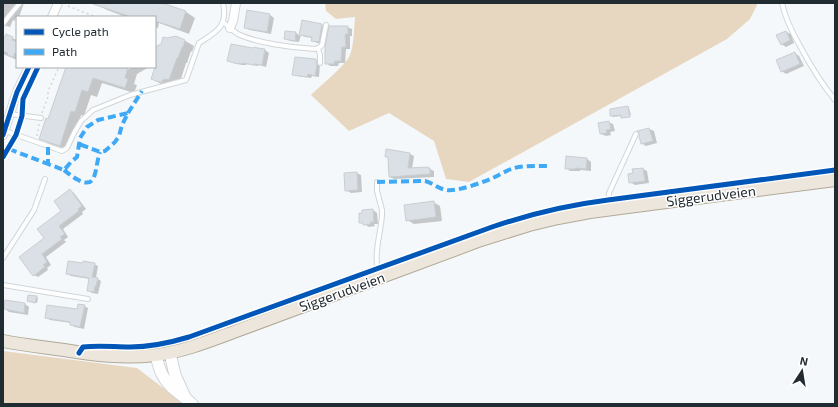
<svg xmlns="http://www.w3.org/2000/svg" width="838" height="407" viewBox="0 0 838 407" font-family="'Exo 2',sans-serif">
  <style>
    .forest { fill: #e8d7c0 }
    .shadow { fill: #0003 }
    .building { fill: #dae0e5; stroke: #c8cfd3 }
    .lines { fill: none; stroke-linecap: round; stroke-linejoin: round }
    .service-casing { stroke: #cfd6da; stroke-width: 6 }
    .minor-casing { stroke: #cfd6da; stroke-width: 10 }
    .secondary-casing { stroke: #cfd6da; stroke-width: 13 }
    .primary-casing { stroke: #b2aa98; stroke-width: 14 }
    .path { stroke: #d4d5d6; stroke-width: 1.5; stroke-dasharray: 2 3; stroke-linecap: butt }
    .service { stroke: #fefefe; stroke-width: 4 }
    .minor { stroke: #fefefe; stroke-width: 8 }
    .secondary { stroke: #fefefe; stroke-width: 11 }
    .primary { stroke: #ece6dc; stroke-width: 12 }
    .quiet { stroke: #3fa9f5; stroke-width: 4; stroke-dasharray: 8 4; stroke-linecap: butt }
    .cycleway-casing { stroke: #fff; stroke-width: 8 }
    .cycleway { stroke: #0057b8; stroke-width: 5 }
    .labels { text-anchor: middle; stroke-width: 3; stroke-linejoin: round; paint-order: stroke }
    .street-label { font-size: 14px; fill: #212c32; stroke: #fff }
  </style>
  <rect width="100%" height="100%" fill="#f5f8fa"/>
  <path class="forest" d="M325,3H758L750,19L727,39L469,182L446,179L434,141L389,113L349,131L311,95C320,86 346,65 350,55C354,45 354,28 355,17L336,19L326,11Z
    M3,351L137,368L184,404H3Z"/>
  <path class="shadow" d="M3,3H24L19,17H17V18H15V21L13,20L10,27L3,25Z
    M98,3H170L166,5L186,12L195,18L189,34L159,23L158,28L155,27V17H126L107,10L98,5Z
    M248,11L270,15L274,18L271,34L250,30L245,28Z
    M303,21L322,25L326,27L323,44L317,43L312,40L313,38L305,37L301,35L299,42L290,41L285,38L286,32L296,33L300,36Z
    M347,27L352,29V36H350V49H346L345,63H339L338,66H330L326,63Z
    M786,32L791,34L794,43L786,47L781,44Z
    M7,36L17,40V60L3,54V38L6,39Z
    M182,39L194,46L192,52L191,51L187,63H186L179,85L174,83L172,84L171,87L161,84L152,79L158,62L155,64V59Z
    M254,49H259L265,50L269,53L266,67L259,65L258,66L247,64L246,65H242L233,63L229,61Z
    M795,53L799,56L804,66L786,74L782,71Z
    M316,60L320,63L319,77L312,76L311,78L297,76L293,74Z
    M66,67H129L127,68V70L133,67H149L137,74L134,84L137,85L134,93L102,83L97,97L91,95L84,116L81,115L69,150L50,144L40,138L48,120Z
    M627,107L629,108L631,115L622,117V118V116L613,117L611,115Z
    M608,122L613,124L615,131L610,132L611,135L606,136L601,134Z
    M649,129L654,131L657,143L646,146L641,143L639,131Z
    M386,150L410,154L414,156L412,169L428,168L434,171V177L394,179L390,177L389,158L386,156Z
    M587,159L591,162V171L580,170V171H570L566,168Z
    M643,169L647,171L649,183L635,185L630,182Z
    M357,173L361,175L362,192L351,193L346,190Z
    M70,190L74,193L86,209L82,212L83,214L63,229L68,237L64,240L66,242L46,257L51,265L47,268L48,270L38,277L34,275L45,239L62,211Z
    M433,202L440,206L442,221L414,224L407,220Z
    M373,210L377,213L378,224H374L375,226L369,227L360,222Z
    M94,264L98,266L96,278L101,281L98,294L92,293L88,290L90,279L71,276L67,273L83,265Z
    M36,297L38,298L37,303L28,301Z
    M25,304L29,307L28,315L9,312L5,309Z
    M84,306L88,308L84,329L75,327L71,325V323L50,320L46,317L78,310Z"/>
  <path class="building" d="M93,3H162L186,11L180,29L155,21V17H131L93,4Z
    M247,10L270,14L267,32L244,28Z
    M302,20L322,24L319,42L311,41L312,37L299,35Z
    M329,26H348V34H345L346,47H342L341,61H335L334,64H325V47Z
    M285,31L296,32L295,41L284,39Z
    M786,31L790,40L781,45L776,35Z
    M6,34L13,37L12,40L17,42V54L15,53L13,57L7,55L8,53L3,51V37H5Z
    M176,36L185,40L183,47H182L178,58H177L169,80L165,79L164,80H162V83L151,79L155,67V47L161,44L163,37L167,38Z
    M231,44L253,48L254,47L258,48L265,49L262,65L254,64V65L243,63L242,64L238,63V64L227,61Z
    M795,52L800,64L781,72L776,60Z
    M295,57L316,59L317,64L315,76L308,74L307,77L292,75Z
    M66,67H128L125,78L128,79L125,88L93,78L88,92L82,90L75,112L71,111L60,146L39,139L46,118L48,119Z
    M628,106L630,117L621,118V115L610,116V109Z
    M609,121L611,129L606,130L607,133L600,134L598,123Z
    M649,128L653,141L641,144L639,136V133L637,131Z
    M386,149L410,153L408,168L428,167V168H430V174L389,177L388,157H385Z
    M566,156L587,158L586,169L575,168V169H565Z
    M643,168L645,181L629,183L628,174L633,173L632,169Z
    M357,172L358,190L345,191L344,173Z
    M70,189L82,206L78,209L79,211L59,226L65,234L60,237L62,239L42,254L47,262L43,265L45,267L33,276L19,257L44,238L37,229L61,211L54,201Z
    M434,201L436,217L406,221L404,205Z
    M373,209L374,222H370L371,224L363,225V223H359V213H362V210Z
    M68,261L83,263V261L95,263L92,277L98,278L96,286H95L94,292L87,291L89,278L66,274Z
    M28,295L37,296L35,303L27,301Z
    M5,300L25,303L24,313L4,309Z
    M78,304L85,305L80,327L70,325V322L45,318L47,305L77,309Z"/>
  <g class="lines">
    <defs>
      <path id="service" d="M782,3C785,18 792,32 800,46C810,65 821,83 835,100
        M223,22C228,26 233,31 238,34C256,43 294,48 315,49L320,47L322,45L326,25
        M3,24L9,16L20,3
        M318,48L320,55V63
        M10,114L41,118
        M3,130L62,151L67,148L74,133L81,121L93,110L130,95L186,80L199,43C217,32 228,26 223,3
        M377,182V191L382,210V216C380,236 373,256 379,276
        M608,207L609,193L636,134
        M3,258L34,210L45,179
        M3,285L88,299"/>
      <path id="minor" d="M52,17L58,3
        M230,28L233,21L236,3
        M3,135L17,92L29,67"/>
      <path id="secondary" d="M170,353L175,375L185,397
        M156,355C159,369 163,381 175,390C181,395 187,399 192,404"/>
      <path id="primary" d="M3,341C23,345 43,347 64,350C94,355 124,359 155,355C181,352 207,342 231,333L481,240L529,225L558,218L590,212L835,180"/>
    </defs>
    <use href="#service" class="service-casing"/>
    <use href="#minor" class="minor-casing"/>
    <use href="#secondary" class="secondary-casing"/>
    <use href="#primary" class="primary-casing"/>
    <path class="path" d="M68,6L96,17
      M42,113L48,97V91L59,67
      M37,136L39,124"/>
    <use href="#service" class="service"/>
    <use href="#minor" class="minor"/>
    <use href="#secondary" class="secondary"/>
    <use href="#primary" class="primary"/>
    <path class="quiet" d="M128,113L142,91
      M48,147V164L64,170L71,162L77,157L80,138L87,127L98,120L128,113L122,125L119,136L115,142L105,151L100,152L79,144
      M9,149L48,164
      M64,170C70,175 89,191 94,177C97,169 97,160 100,152
      M377,182L425,181C433,183 438,189 447,190C457,192 487,181 497,176C501,174 506,171 511,169C522,165 538,166 550,166"/>
    <defs>
      <path id="cycleway" d="M3,135L17,92L29,67
        M3,157L16,135L22,116L23,99L38,67
        M79,353L83,347C99,345 114,347 130,347C150,347 169,343 189,337L492,227C530,214 568,205 608,200L835,170"/>
    </defs>
    <use href="#cycleway" class="cycleway-casing"/>
    <use href="#cycleway" class="cycleway"/>
  </g>
  <g class="labels">
    <g class="street-label">
      <text transform="translate(711 196) rotate(-7)" y="5">Siggerudveien</text>
      <text transform="translate(342 292) rotate(-20)" y="5">Siggerudveien</text>
    </g>
  </g>
  <rect width="838" height="407" fill="none" stroke="#212c32" stroke-width="8"/>
  <rect x="16" y="16" width="140" height="52" fill="#ffffff" stroke="#a6abad"/>
  <rect x="24" y="29" width="20" height="6" fill="#0057b8" stroke="#a6abad"/>
  <text x="52" y="36" font-size="12" fill="#212c32">Cycle path</text>
  <rect x="24" y="49" width="20" height="6" fill="#3fa9f5" stroke="#a6abad"/>
  <text x="52" y="56" font-size="12" fill="#212c32">Path</text>
  <g transform="translate(802 371) rotate(12)" stroke="#ffffff" stroke-width="3" paint-order="stroke">
  <path d="M0-3L7 15L0 10L-7 15Z" fill="#212c32"/>
  <text y="-6" font-size="11" font-weight="bold" text-anchor="middle" fill="#212c32">N</text>
  </g>
</svg>
